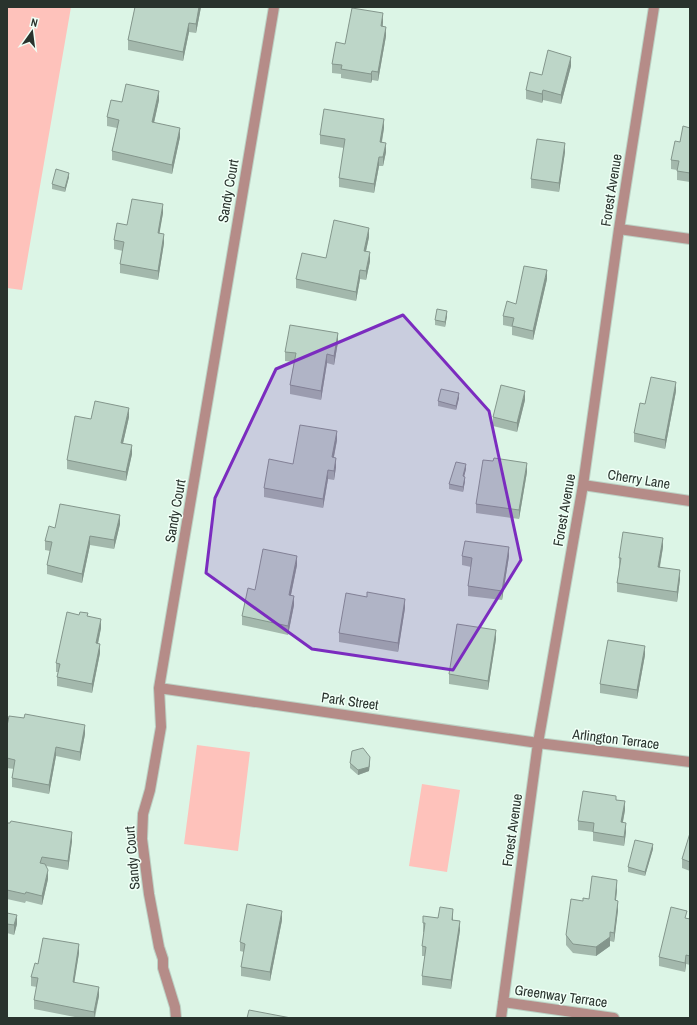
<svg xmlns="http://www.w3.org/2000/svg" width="697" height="1025" viewBox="0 0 697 1025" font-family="'Archivo Narrow',sans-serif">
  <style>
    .green { fill: #fec2bb }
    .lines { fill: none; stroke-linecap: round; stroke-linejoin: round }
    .minor-casing { stroke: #bcd2c5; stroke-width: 12 }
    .minor { stroke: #b58c88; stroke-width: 10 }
    .wall { fill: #a3b8ac }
    .shaded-wall { fill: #84968c }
    .building { fill: #bdd6c8; stroke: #84968c }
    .marked { fill: #7b2cbf; fill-opacity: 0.2; stroke: #7b2cbf; stroke-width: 3; stroke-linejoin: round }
    .labels { text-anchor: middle; stroke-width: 3; stroke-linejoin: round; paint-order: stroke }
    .street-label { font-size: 14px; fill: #29332d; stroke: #f0fff6 }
  </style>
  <rect width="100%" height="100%" fill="#dcf5e6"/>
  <path class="green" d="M7,7H71L22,290L7,288Z
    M197,745L250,752L238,851L184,844Z
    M422,784L460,790L447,872L409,866Z"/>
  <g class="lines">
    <defs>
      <path id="minor" d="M619,229L690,239
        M583,485L690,501
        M159,688L538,743L690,762
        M503,1002L614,1018
        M176,1018L175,1007L163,968V959L159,947L149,894L142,839L143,814L150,790L161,727L159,688L274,7
        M501,1018L538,743L583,485L619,229L654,7"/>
    </defs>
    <use href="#minor" class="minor-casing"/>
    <use href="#minor" class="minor"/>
  </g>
  <path class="wall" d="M135,7H201L196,33L189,32L183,61L128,50V40Z
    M383,22V26L386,36L378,81L372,80L371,83L341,78V74L332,73V64L345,44Z
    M571,66L561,104L543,100L542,103L526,99V90L542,75Z
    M159,100L154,123L180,137L172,174L112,160V151L117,128L107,126V117L122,102Z
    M384,128L382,142L386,152L383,166H379L374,193L339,187V178L344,148L320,144V135Z
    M690,128V182L677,180V170L671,169V160L680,142Z
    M565,152L559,192L531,188V179Z
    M69,177L65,192L52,189V184Z
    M163,213L159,233L164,243L158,280L120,273V264L123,251L114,249V240L127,225Z
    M369,237L366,251L370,261L366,280L360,279L356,301L296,288V279L326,258Z
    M547,279L533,340L512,335V327L503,325V316L516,304Z
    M447,316L445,327L435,325V320Z
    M338,342L334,365L327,363L321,400L290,394V385L294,362L285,361V352Z
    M676,391L665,449L634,442V433L645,404Z
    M459,398L456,410L438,406V401Z
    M525,400L517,432L493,426V417Z
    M129,417L123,443L132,454L126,481L67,469V460L91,419Z
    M337,440L334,457L336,467L334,480L328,479L323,508L264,497V488L293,464Z
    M493,461L527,472L519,519L476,513V504Z
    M466,469L464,476L465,481L463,492L449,489V484Z
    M120,524L114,549L90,545L82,583L47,574V565L50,551L45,550V541L55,528Z
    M663,547L660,567L680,579L677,602L617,592V583L619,567V558Z
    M462,556H509L502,600L468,596V586L471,567L462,565Z
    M297,565L291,595L294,605L288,635L242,625V616L255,590Z
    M405,608L398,652L339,642V633Z
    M88,616L101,628L98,644L100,653L92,693L57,686V677L58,672H56V663Z
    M496,639L488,690L449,684V674Z
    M645,655L637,699L600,693V684Z
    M7,726L85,734L80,761L56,756L49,794L12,787V778L14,769L7,768Z
    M370,761L369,771L358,775L350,768V763Z
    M616,800L625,810L623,822L626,832L624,846L593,841V832L578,830V821Z
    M7,823L72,841L68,870L46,866L48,879L42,905L26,901L25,903L7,899Z
    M690,833V871L682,868V859Z
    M653,849L645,876L628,872V867Z
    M617,889L616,900L618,910L614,942L610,941V946L596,956L573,953L566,945V935L583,901Z
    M7,913L17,924L14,935L7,933Z
    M438,918H453V920L460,930L451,989L422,985V976L425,956H422V946L424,932H423V923Z
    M687,918L690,919V965L686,964L685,972L659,966V957Z
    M282,920L270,981L241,976V967L244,952L240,951V942Z
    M79,953L74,982L99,996L95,1018H80L34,1009V1000L37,987L31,986V977L38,964Z"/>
  <path class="shaded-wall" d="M199,7H201L196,33V24Z
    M383,13V22L381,35V26Z
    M189,23V32L183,61V52Z
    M386,27V36L378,81V72Z
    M571,57V66L561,104V95Z
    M372,71V80L371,83V74Z
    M543,90V100L542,103V94Z
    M159,91V100L152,131V122Z
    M384,119V128L380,151V142Z
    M180,128V137L172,174V165Z
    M386,143V152L383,166V157Z
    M565,143V152L559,192V183Z
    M379,157V166L374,193V184Z
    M69,173V177L65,192V188Z
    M163,204V213L158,242V233Z
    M369,228V237L364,260V251Z
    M164,234V243L158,280V271Z
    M370,252V261L366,280V271Z
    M360,270V279L356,301V292Z
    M547,270V279L533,340V331Z
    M447,311V316L445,327V322Z
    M338,333V342L334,365V356Z
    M327,354V363L321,400V391Z
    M676,382V391L665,449V440Z
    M525,391V400L517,432V423Z
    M459,393V398L456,410V406Z
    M129,408V417L121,452V443Z
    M337,431V440L332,466V457Z
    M132,445V454L126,481V472Z
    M336,458V467L334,480V471Z
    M527,463V472L519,519V510Z
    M466,464V469L463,481V476Z
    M328,470V479L323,508V499Z
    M465,477V481L463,492V487Z
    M120,515V524L114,549V540Z
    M90,536V545L82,583V574Z
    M663,538V547L658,576V567Z
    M509,547V556L502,600V591Z
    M297,556V565L289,604V595Z
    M680,570V579L677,602V592Z
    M294,596V605L288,635V626Z
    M405,599V608L398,652V643Z
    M101,619V628L96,652V643Z
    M496,630V639L488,690V681Z
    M100,644V653L92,693V684Z
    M645,646V655L637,699V690Z
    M85,725V734L80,761V752Z
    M56,747V756L49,794V785Z
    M370,757V761L369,771L358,775V770Z
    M625,801V810L621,831V822Z
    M626,823V832L624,846V837Z
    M72,832V841L68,870V861Z
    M653,844V849L645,876V872Z
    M48,870V879L42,905V896Z
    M617,880V889L615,909V900Z
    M618,901V910L614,942V933Z
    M453,909V918L452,929V920Z
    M282,911V920L270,981V972Z
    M17,915V924L14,935V925Z
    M460,921V930L451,989V980Z
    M610,932V946L596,956V947Z
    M79,944V953L73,991V982Z
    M686,955V964L685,972V963Z
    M99,987V996L94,1018V1012Z"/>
  <path class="building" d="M135,7H199L196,24L189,23L183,52L128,40Z
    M352,8L383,13L381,26L386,27L378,72L372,71L371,74L341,69L342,65L332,64L336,42L345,44Z
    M548,50L571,57L561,95L543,90L542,94L526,90L530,72L542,75Z
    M126,84L159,91L152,122L180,128L172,165L112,151L119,120L107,117L111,100L122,102Z
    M324,109L384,119L380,142L386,143L383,157H379L374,184L339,178L345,139L320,135Z
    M683,126L690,128V173L677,171L679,161L671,160L675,141L680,142Z
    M537,139L565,143L559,183L531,179Z
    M56,169L69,173L65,188L52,184Z
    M132,199L163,204L158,233L164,234L158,271L120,264L124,242L114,240L117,223L127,225Z
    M334,220L369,228L364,251L370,252L366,271L360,270L356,292L296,279L302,253L326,258Z
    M524,266L547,270L533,331L512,326L514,318L503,316L507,301L516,304Z
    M437,309L447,311L445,322L435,320Z
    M290,325L338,333L334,356L327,354L321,391L290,385L296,353L285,352Z
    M651,377L676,382L665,440L634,433L640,403L645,404Z
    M501,385L525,391L517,423L493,417Z
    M441,389L459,393L456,406L438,401Z
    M95,401L129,408L121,443L132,445L126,472L67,460L75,416L91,419Z
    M300,425L337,431L332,457L336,458L334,471L328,470L323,499L264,488L269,459L293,464Z
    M494,458L527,463L519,510L476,504L483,460L493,461Z
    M456,462L466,464L463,476L465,477L463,487L449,484Z
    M60,504L120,515L114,540L90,536L82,574L47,565L52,542L45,541L49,526L55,528Z
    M623,532L663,538L658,567L680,570L677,592L617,583L621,558H619Z
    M465,541L509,547L502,591L468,586L472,558L462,556Z
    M263,549L297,556L289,595L294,596L288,626L242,616L248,588L255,590Z
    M367,592L405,599L398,643L339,633L346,593L367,597Z
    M67,612L79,615L80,612L88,613L87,616L101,619L96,643L100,644L92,684L57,677L60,664L56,663Z
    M457,624L496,630L488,681L449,674Z
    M608,640L645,646L637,690L600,684Z
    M25,714L85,725L80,752L56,747L49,785L12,778L15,760L7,758V726L9,716L24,718Z
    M363,748L370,757L369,767L358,770L350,763L352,751Z
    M583,791L616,796V800L625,801L621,822L626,823L624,837L593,832L594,823L578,821Z
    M11,821L72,832L68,861L42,857L40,863L45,864L48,870L42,896L26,892L25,894L7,890V823H10Z
    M690,833V862L682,859Z
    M635,840L653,844L645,872L628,867Z
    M592,876L617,880L615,900L618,901L614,933L610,932V937L596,947L573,944L566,935L571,899L583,901V898L589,899Z
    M247,904L282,911L270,972L241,967L245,944L240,942Z
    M440,907L453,909L452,920L460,921L451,980L422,976L426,947L422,946L425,923H423V916L438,918Z
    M671,907L687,911L685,918L690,919V956L686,955L685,963L659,957Z
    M7,913L17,915L14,925L7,924Z
    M43,938L79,944L73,982L99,987L94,1012L34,1000L38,978L31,977L35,963L38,964Z
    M249,1010L291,1018H247Z"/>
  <path class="marked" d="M403,315L489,411L521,560L453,670L312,649L206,573L215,498L276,369Z"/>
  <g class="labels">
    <g class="street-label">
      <text transform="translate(611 190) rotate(-81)" y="5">Forest Avenue</text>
      <text transform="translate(228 191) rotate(-80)" y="5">Sandy Court</text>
      <text transform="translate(639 479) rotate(9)" y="5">Cherry Lane</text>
      <text transform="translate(564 510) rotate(-80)" y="5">Forest Avenue</text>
      <text transform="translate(175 511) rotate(-80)" y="5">Sandy Court</text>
      <text transform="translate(350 701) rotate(8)" y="5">Park Street</text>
      <text transform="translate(616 739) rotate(7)" y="5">Arlington Terrace</text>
      <text transform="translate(512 830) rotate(-82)" y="5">Forest Avenue</text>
      <text transform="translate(132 858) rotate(-95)" y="5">Sandy Court</text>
      <text transform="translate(561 996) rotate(8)" y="5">Greenway Terrace</text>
    </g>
  </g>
  <rect width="697" height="1025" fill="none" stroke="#29332d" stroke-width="16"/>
  <g transform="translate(32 32) rotate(14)" stroke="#f0fff6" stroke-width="3" paint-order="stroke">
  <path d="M0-3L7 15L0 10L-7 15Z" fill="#29332d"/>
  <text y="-6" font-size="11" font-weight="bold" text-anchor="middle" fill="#29332d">N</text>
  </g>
</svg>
